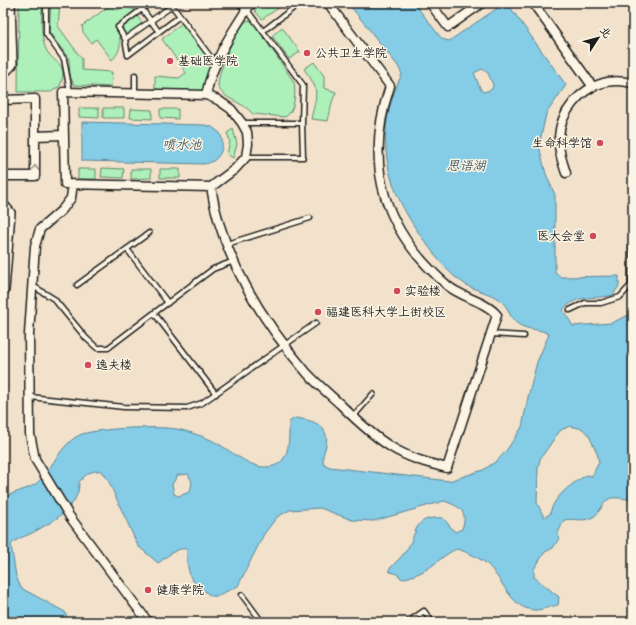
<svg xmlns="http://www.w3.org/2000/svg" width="636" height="625" viewBox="0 0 636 625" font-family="Itim,'LXGW WenKai TC',sans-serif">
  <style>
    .built { fill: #f3e2cb }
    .green { fill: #adf0ba; stroke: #64866b }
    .water { fill: #85cce6; stroke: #5b8695; fill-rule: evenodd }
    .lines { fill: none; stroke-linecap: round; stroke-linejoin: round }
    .lane-casing { stroke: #1c1c1c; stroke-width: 7 }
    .street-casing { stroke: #1c1c1c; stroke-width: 11 }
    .secondary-casing { stroke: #1c1c1c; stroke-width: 14 }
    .lane { stroke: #fcf5e5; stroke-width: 4 }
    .street { stroke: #fcf5e5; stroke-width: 8 }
    .secondary { stroke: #fcf5e5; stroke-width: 11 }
    .oneway { stroke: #97938b }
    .poi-dot { fill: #d1495b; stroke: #fcf5e5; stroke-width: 1.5 }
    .labels { text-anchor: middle; stroke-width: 3; stroke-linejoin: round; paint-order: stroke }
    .poi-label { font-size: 12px; fill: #1c1c1c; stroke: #fcf5e5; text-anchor: start }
    .water-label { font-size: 13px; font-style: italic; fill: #415a63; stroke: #fcf5e5 }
  </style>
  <rect width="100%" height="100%" fill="#fcf5e5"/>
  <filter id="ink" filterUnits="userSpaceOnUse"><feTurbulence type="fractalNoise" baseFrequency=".025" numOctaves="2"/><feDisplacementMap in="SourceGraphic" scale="8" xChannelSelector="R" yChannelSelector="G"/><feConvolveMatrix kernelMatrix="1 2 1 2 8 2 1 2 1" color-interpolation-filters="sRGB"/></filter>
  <g filter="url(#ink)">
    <path class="built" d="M3,3H633V622H3Z"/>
    <path class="green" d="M19,3H42C42,17 40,33 45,47C52,65 70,61 60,86L51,92H18Z
      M51,3H60L58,26L82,59V70L112,72L111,87L74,85L70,76L69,59L49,32Z
      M113,3L118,10L124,6L138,11L116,26C122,39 122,51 112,60L96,39L91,43L83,32L82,26Z
      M254,3H286L262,19L255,11Z
      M137,16L143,24L127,36L122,28Z
      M252,20L294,82C296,92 295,112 285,117L253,114C242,101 224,100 218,87C218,69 234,35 246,21Z
      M182,23L212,63L204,92H155V76L179,78L186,73L162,39Z
      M282,27L300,52L289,59L272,36Z
      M314,62L324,76V88L336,92L332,102L328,121L311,119C317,92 320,91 304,69Z
      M79,108H99V118L79,117Z
      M103,108H124V118H103Z
      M131,109L152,110V119L130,118Z
      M160,109H178V119L160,118Z
      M233,129L237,144L233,158L227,154L230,141L227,133Z
      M102,168L124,169L123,178L101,177Z
      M78,169H96V179H78Z
      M131,169H151V178L131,179Z
      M160,169H180V178H160Z"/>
    <path class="water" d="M348,3H414L442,39L449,41L499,7L504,5L510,7L566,85L546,114L539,146L546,174L555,195V272L561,277L619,276V286L613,295C594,300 578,293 563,310L573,326L611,323L629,315L633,310V500C627,499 617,497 611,498C601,502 601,514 591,518C583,522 573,518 564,520L558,533L559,539L553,548L545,552L534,569V577L559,597L558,605C552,606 538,611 534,610C511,609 502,578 487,564C478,557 467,552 457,549C447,553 442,558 433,565C424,572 413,576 402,579L397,574L388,571C393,564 400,559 405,552C419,533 411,516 443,518L455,532L462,529C468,511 461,507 444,501L374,521L352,520L320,508L290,510L277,517L264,534L238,586L217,596H211L195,584L190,576L187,563V549C175,547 168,557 158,563L138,546L108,480L102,471C91,470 86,474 79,482C80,508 52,522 32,533C24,537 17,538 11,545L16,576L21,588L65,612L69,622H21L10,619L3,608V498C14,491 29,490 38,482C53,468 64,437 86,433C107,428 156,426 177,429C187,431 199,435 209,439C226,446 248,468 266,467C291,467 289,440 289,422L295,418C314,420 332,426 325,449C323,455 322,458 324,464L330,467L449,481L483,470L498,460L506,451L522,427L528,397L537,362L549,334C539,328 528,331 518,324C510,319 509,309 503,303C494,294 481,292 470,287C465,285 460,280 455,277C443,267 435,255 426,243C385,189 372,136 402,74L398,66ZM482,69L488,73L493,85L492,89L484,92L481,90L474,73ZM570,426L583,429L589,436L597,453L599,462L592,476L587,475C572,483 553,497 550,514L544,517L537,503L538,469L540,459L556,436L561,430ZM188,474L192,482L190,492L178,496L174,494L172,484L178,475Z
      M82,122L205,125L212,127L220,133C226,147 220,162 204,164L82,161Z"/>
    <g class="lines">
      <defs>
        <path id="lane" d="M46,3V34L64,59L70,92
          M170,3L215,63
          M142,9L159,32
          M263,31L300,3
          M125,39L172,6
          M128,55L125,39L118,27L150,3
          M128,55L180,16
          M135,93V75
          M242,123H302L303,85L247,10
          M246,157H303L302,123
          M227,244L310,218
          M127,249L168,303
          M77,285L149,233
          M33,286L54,299L86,338L97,348H108L154,313
          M570,310L585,303H601L620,297L631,285L633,224
          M491,334L524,336
          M216,394L154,313L213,269L234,261
          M30,397L124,407L187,408L202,403L316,323
          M353,417L373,394
          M242,595L262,622
          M408,622L424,611L432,622"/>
        <path id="street" d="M242,3L247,10
          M430,3L448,27L482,3
          M533,3L593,87
          M63,92L206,95L218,100L231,109L242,123L247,132L248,144L246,157L235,169L211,187L65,184Z
          M206,95C213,60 232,32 251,3
          M3,100L35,99V176H3
          M35,136L63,135
          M566,173C562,161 558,149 559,137C560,113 580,89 603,83C612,80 623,81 633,83
          M73,184L71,198L62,210L40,229L35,246L29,334L30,434L35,459L70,517L148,622
          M211,187C221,255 262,321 307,373C317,384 329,394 340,404C356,420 372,435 391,447C409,458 427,463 447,468L497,315C485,301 463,298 448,286C384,231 363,167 390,86L328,3"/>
        <path id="secondary" d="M3,72L11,64L9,3
          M3,206L9,213L3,290"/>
      </defs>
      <use href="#lane" class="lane-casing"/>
      <use href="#street" class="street-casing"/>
      <use href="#secondary" class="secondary-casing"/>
      <use href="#lane" class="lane"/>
      <use href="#street" class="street"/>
      <use href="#secondary" class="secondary"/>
    </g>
    <defs><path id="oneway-chevron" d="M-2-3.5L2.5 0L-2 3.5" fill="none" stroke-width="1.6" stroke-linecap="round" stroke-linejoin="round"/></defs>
    <use class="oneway" href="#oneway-chevron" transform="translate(35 168) rotate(-90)"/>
  </g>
  <g class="poi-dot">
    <circle cx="307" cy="53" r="4"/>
    <circle cx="170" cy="61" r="4"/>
    <circle cx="600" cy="143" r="4"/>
    <circle cx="593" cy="236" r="4"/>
    <circle cx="397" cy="291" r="4"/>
    <circle cx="318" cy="312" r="4"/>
    <circle cx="88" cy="365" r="4"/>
    <circle cx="148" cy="590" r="4"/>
  </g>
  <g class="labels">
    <g class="poi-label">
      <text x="315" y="57">公共卫生学院</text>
      <text x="178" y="65">基础医学院</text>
      <text x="592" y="147" text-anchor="end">生命科学馆</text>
      <text x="585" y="240" text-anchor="end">医大会堂</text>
      <text x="405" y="295">实验楼</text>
      <text x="326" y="316">福建医科大学上街校区</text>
      <text x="96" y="369">逸夫楼</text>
      <text x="156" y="594">健康学院</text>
    </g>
    <g class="water-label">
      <text x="182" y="149">喷水池</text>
      <text x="466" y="170">思语湖</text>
    </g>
  </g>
  <rect width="636" height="625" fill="none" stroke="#fcf5e5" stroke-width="16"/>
  <rect x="8" y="8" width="620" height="609" fill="none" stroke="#1c1c1c" stroke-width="1.5" filter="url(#ink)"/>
  <g transform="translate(598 38) rotate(54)" stroke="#fcf5e5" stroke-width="3" paint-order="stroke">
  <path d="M0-3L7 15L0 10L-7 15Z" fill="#1c1c1c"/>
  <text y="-6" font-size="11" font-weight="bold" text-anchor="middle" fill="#1c1c1c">北</text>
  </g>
</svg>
